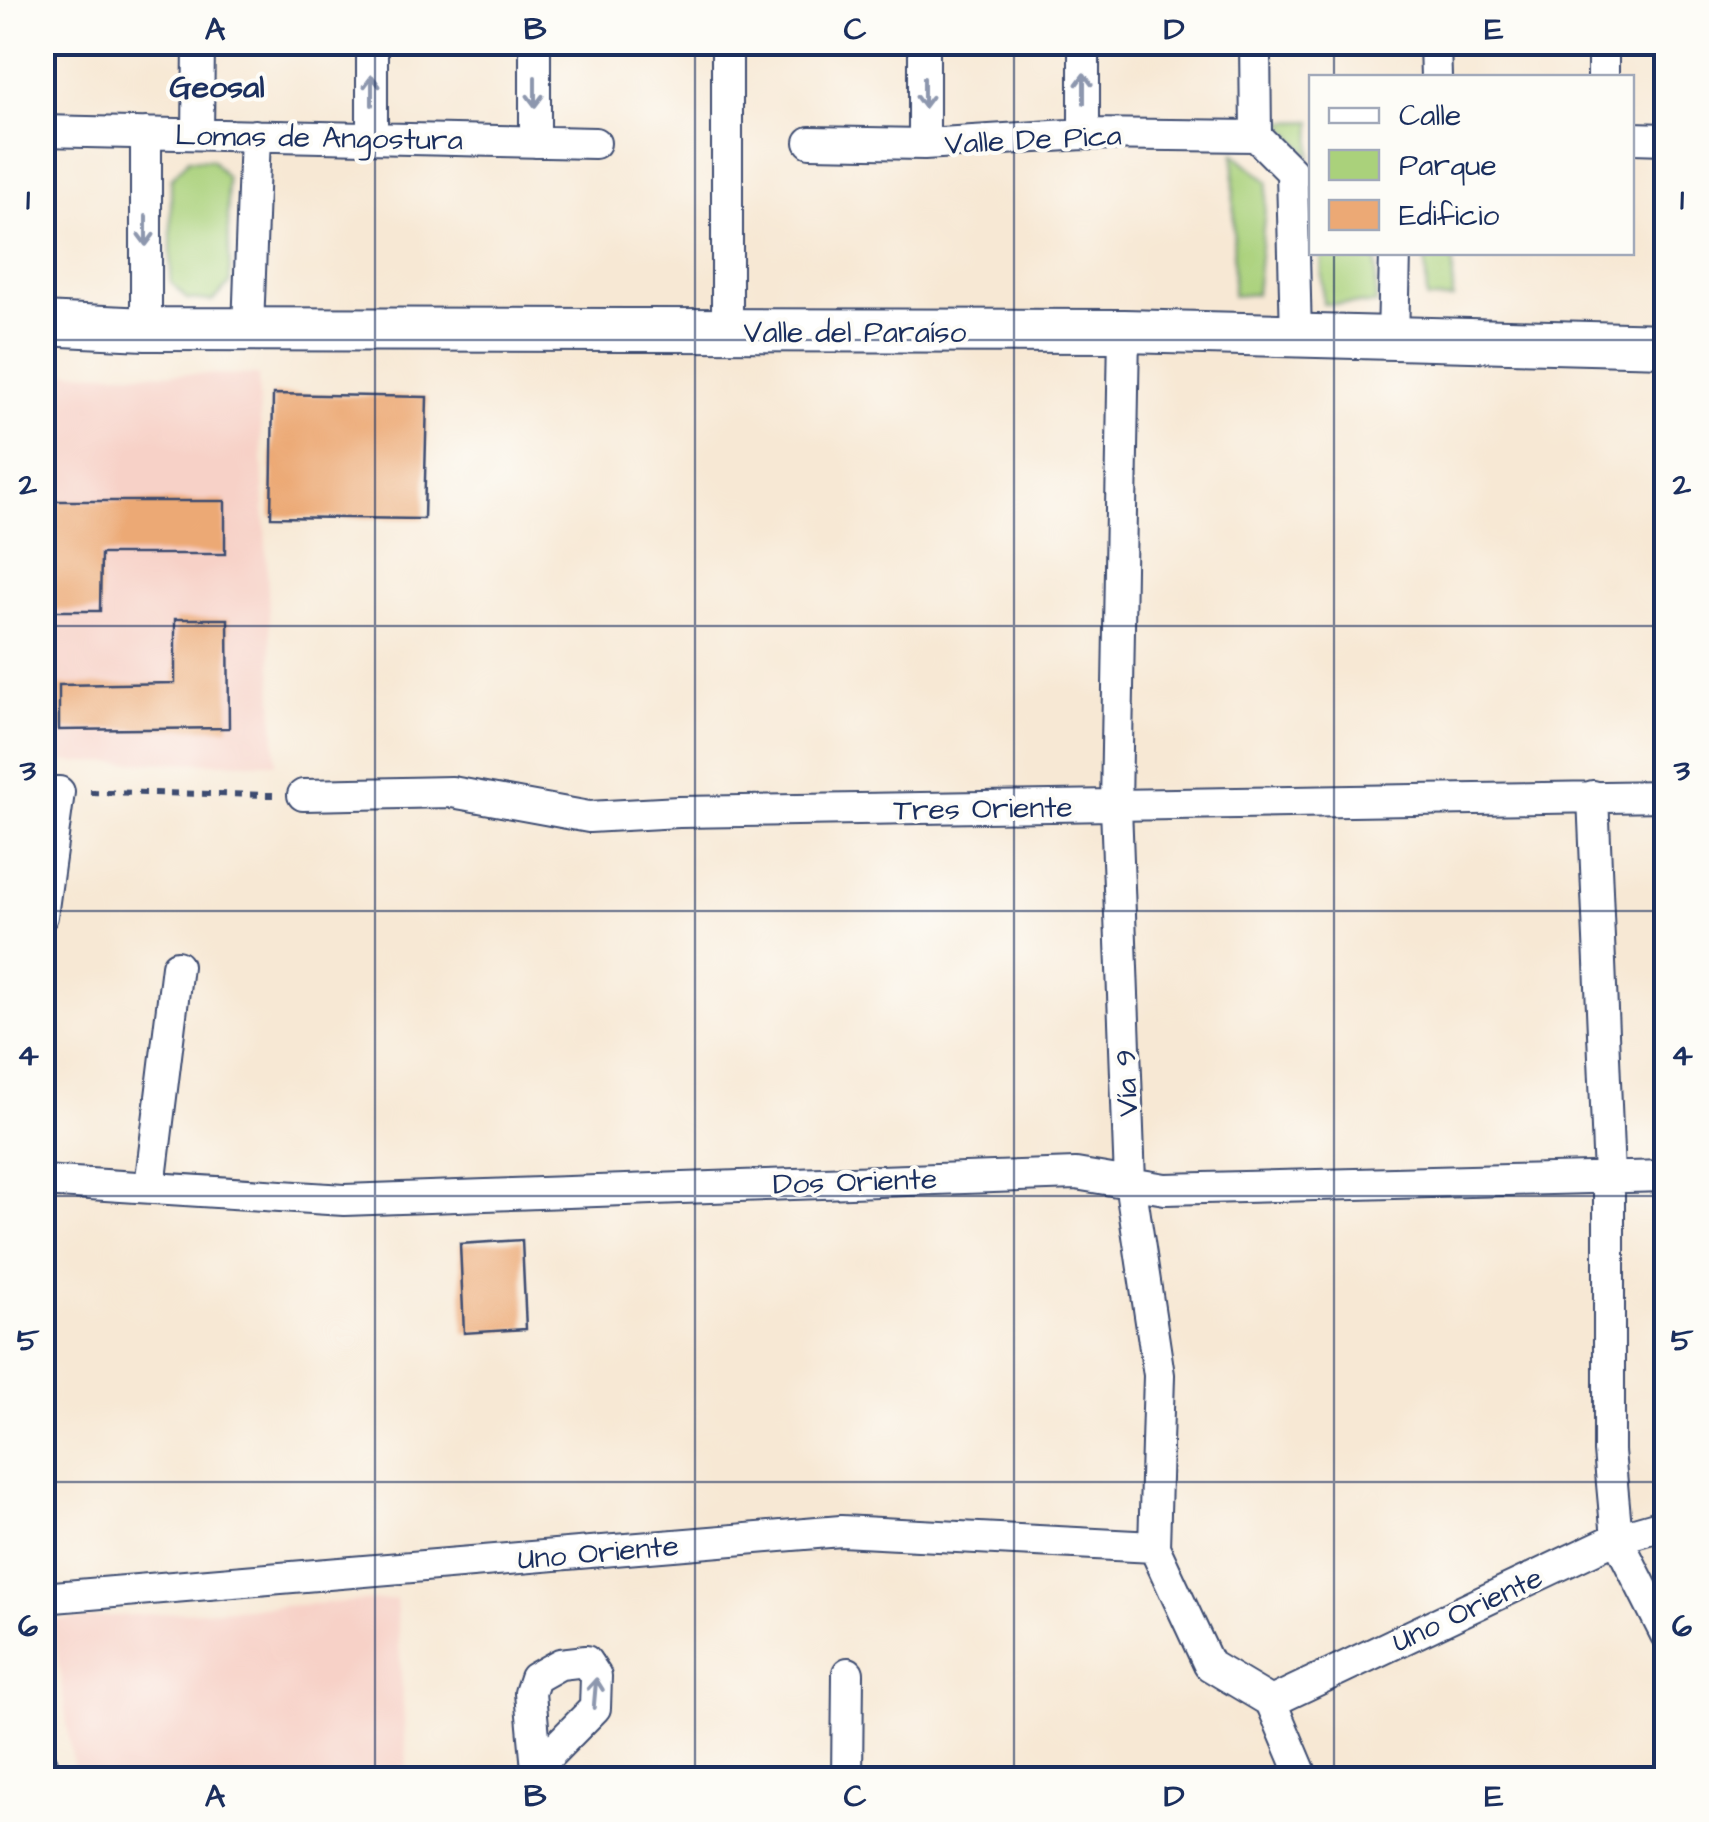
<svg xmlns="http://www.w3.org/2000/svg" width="1709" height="1822" viewBox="0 0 1709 1822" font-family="'Architects Daughter',sans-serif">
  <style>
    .built { fill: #f7d1c7 }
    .green { fill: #aad17b; stroke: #62806c; stroke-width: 2.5 }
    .building { fill: #eca975 }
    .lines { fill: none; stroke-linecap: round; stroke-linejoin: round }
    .street-casing { stroke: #3c4b70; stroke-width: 34 }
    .secondary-casing { stroke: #3c4b70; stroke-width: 46 }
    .path { stroke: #3c4b70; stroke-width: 6; stroke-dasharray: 8 8; stroke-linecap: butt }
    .street { stroke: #fff; stroke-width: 30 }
    .secondary { stroke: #fff; stroke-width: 42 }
    .oneway { stroke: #8d97ae }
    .grid { fill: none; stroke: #1b2f5e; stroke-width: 2.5; stroke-opacity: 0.55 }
    .labels { text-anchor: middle; stroke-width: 8; stroke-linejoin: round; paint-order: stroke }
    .street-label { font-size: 30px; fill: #1b2f5e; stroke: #fdfcf7 }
    .neighbourhood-label { font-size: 32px; font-weight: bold; fill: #1b2f5e; stroke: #fdfcf7 }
    .neatline { fill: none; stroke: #1b2f5e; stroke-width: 4 }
    .grid-label { font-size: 32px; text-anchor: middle; font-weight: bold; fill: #1b2f5e }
  </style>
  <rect width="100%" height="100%" fill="#fdfcf7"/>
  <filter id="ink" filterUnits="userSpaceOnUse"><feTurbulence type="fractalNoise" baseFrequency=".01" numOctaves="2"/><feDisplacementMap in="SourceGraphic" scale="20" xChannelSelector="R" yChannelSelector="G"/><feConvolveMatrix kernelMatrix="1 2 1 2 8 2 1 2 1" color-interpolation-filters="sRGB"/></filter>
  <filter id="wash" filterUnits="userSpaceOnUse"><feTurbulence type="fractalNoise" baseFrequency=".0048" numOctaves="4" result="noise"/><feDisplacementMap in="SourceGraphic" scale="40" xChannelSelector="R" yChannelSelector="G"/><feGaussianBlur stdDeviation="2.25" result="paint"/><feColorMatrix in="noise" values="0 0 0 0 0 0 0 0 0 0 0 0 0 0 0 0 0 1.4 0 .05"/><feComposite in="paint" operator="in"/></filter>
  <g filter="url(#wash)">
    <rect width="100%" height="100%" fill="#f7e8d4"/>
    <path class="built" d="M43,372L258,375L276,763L43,762Z
      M396,1599L408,1779H75L52,1620Z"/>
    <path class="green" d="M1311,121H1312L1311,157L1281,122Z
      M1234,153L1268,182L1256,294L1233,296Z
      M189,159L212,160L227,178L230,284L212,301L187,299L171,282V179Z
      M1321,253H1376V304H1323Z
      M1425,253H1453V299H1427Z"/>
    <g id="blocks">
      <path class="building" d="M273,394L427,397L424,519L271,517Z
        M53,501H225V554H101L100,611H53Z
        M175,619H228L229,728L59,730V685L175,683Z
        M522,1240L526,1329L464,1333L460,1244Z"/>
    </g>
  </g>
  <g filter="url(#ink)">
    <use href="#blocks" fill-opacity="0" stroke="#3c4b70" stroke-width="2.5"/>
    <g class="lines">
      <defs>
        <path id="street" d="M535,42V142
          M727,42V332
          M1084,42V134
          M1255,42L1256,136L1292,172L1296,337
          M1435,42L1436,78
          M1603,42V78
          M42,131L595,143
          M198,134L199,42
          M372,138V42
          M1632,138L1666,139
          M810,142L924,144L1084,134L1256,136
          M924,144V42
          M146,329V133
          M248,329L255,135
          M1124,331L1116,807L1130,1182L1159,1375L1154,1547L1209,1665L1271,1702L1304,1780
          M1393,341L1395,252
          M42,792H59L42,916
          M303,795L452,792L589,817L679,812L1666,796
          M1593,796L1609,1176V1451L1617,1538L1666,1635
          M42,1181L344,1200L1076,1174L1165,1189L1666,1176
          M150,1187L177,966
          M42,1598L841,1531L1154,1547
          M1271,1702L1617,1538L1666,1524
          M42,1764L45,1780
          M537,1767L595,1708L596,1676L586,1661L560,1664L535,1678L530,1693L538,1780
          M847,1780L848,1673"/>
        <path id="secondary" d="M42,324L146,329L1124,331L1666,345"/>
      </defs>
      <use href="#street" class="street-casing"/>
      <use href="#secondary" class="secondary-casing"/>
      <path class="path" d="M90,792L273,795"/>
      <use href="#street" class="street"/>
      <use href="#secondary" class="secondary"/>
    </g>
    <defs><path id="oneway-shaft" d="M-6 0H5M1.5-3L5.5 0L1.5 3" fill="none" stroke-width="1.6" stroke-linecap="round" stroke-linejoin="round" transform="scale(2.5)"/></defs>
    <g class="oneway">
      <use href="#oneway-shaft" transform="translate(1084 88) rotate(-90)"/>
      <use href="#oneway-shaft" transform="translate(372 90) rotate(-90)"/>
      <use href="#oneway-shaft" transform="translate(535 92) rotate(90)"/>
      <use href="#oneway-shaft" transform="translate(924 93) rotate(90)"/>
      <use href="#oneway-shaft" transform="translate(146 231) rotate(90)"/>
      <use href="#oneway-shaft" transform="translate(595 1693) rotate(-85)"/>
    </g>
  </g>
  <path class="grid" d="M375,42V1780M695,42V1780M1014,42V1780M1334,42V78M1334,252V1780M42,340H1666M42,626H1666M42,911H1666M42,1196H1666M42,1482H1666"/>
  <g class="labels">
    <g class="street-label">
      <text transform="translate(319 137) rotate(1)" y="10">Lomas de Angostura</text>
      <text transform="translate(1033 139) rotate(-3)" y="10">Valle De Pica</text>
      <text x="855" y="342">Valle del Paraíso</text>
      <text transform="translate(983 808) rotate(-1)" y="10">Tres Oriente</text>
      <text transform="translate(1126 1083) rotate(-92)" y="10">Vía 9</text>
      <text transform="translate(855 1181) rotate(-2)" y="10">Dos Oriente</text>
      <text transform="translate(598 1552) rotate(-5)" y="10">Uno Oriente</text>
      <text transform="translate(1467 1609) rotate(-25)" y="10">Uno Oriente</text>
    </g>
    <g class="neighbourhood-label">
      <text x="217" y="97">Geosal</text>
    </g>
  </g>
  <rect width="1709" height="1822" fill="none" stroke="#fdfcf7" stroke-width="110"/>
  <rect x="1309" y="75" width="325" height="180" fill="#fdfcf7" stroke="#a3aaba" stroke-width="2.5"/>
  <rect x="1329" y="108" width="50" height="15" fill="#ffffff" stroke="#a3aaba" stroke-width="2.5"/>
  <text x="1399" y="125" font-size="30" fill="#1b2f5e">Calle</text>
  <rect x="1329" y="150" width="50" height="30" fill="#aad17b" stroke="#a3aaba" stroke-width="2.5"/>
  <text x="1399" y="175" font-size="30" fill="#1b2f5e">Parque</text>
  <rect x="1329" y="200" width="50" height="30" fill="#eca975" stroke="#a3aaba" stroke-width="2.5"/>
  <text x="1399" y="225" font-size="30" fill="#1b2f5e">Edificio</text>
  <rect x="55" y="55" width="1599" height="1712" class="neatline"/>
  <g class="grid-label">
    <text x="215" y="39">A</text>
    <text x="535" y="39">B</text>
    <text x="855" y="39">C</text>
    <text x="1174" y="39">D</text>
    <text x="1494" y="39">E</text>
    <text x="28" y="209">1</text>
    <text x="1682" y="209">1</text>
    <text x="28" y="494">2</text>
    <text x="1682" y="494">2</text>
    <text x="28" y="780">3</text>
    <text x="1682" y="780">3</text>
    <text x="28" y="1065">4</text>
    <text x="1682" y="1065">4</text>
    <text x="28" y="1350">5</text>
    <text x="1682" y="1350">5</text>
    <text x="28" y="1636">6</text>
    <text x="1682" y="1636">6</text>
    <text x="215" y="1806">A</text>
    <text x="535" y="1806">B</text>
    <text x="855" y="1806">C</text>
    <text x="1174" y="1806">D</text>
    <text x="1494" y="1806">E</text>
  </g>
</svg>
